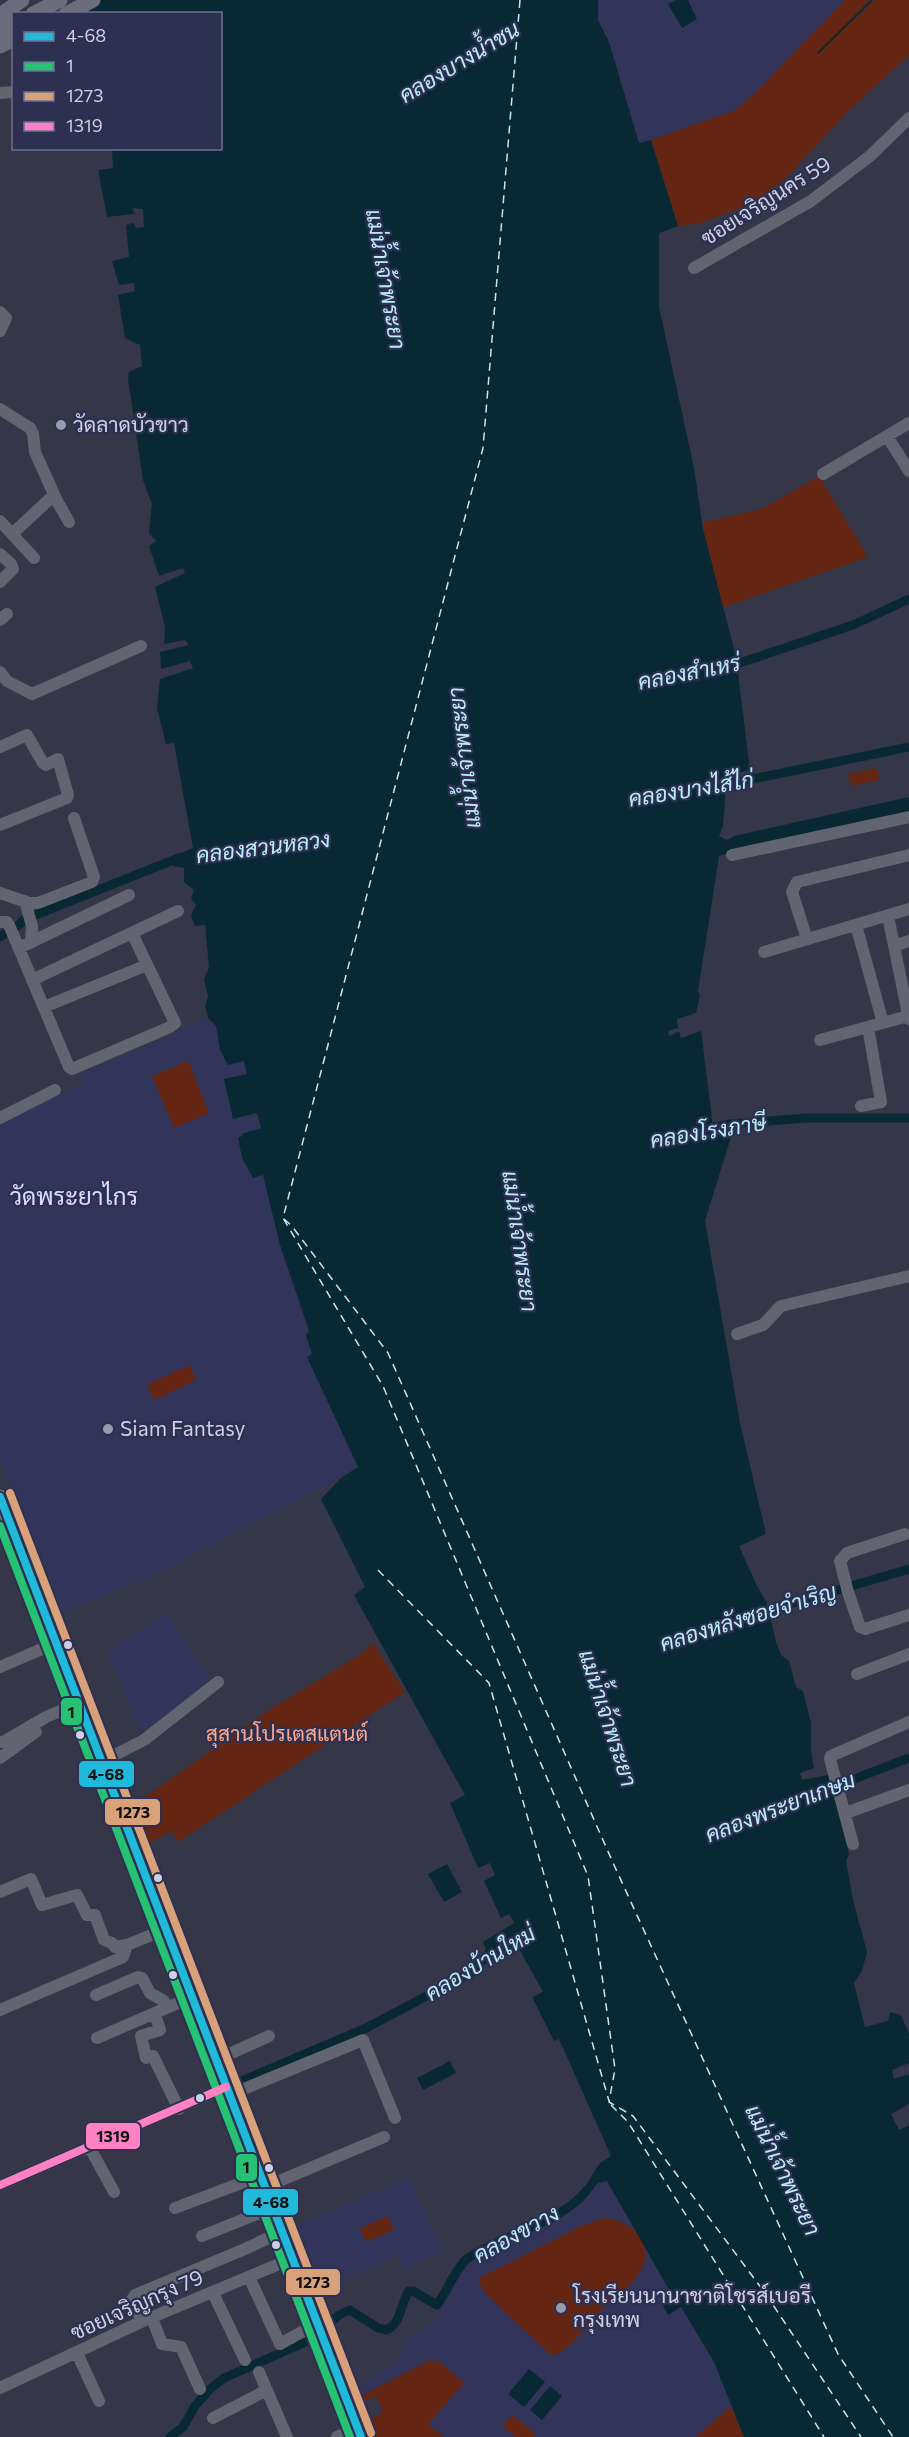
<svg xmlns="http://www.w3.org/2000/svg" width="909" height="2437" viewBox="0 0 909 2437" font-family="Commissioner,Sarabun,sans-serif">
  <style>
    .built { fill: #323559 }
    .green { fill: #642613 }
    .water { fill: #082933 }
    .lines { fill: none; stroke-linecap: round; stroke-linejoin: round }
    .stream { stroke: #082933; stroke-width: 2 }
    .canal { stroke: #082933; stroke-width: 9 }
    .ferry { stroke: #b9ecfb; stroke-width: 1.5; stroke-dasharray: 8 6; stroke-linecap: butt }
    .minor { stroke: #626470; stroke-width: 12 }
    .major { stroke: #6b6d7d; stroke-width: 15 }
    .bus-1-casing { stroke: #2d3050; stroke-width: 12 }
    .bus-2-casing { stroke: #2d3050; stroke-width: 12 }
    .bus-3-casing { stroke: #2d3050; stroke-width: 12 }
    .bus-4-casing { stroke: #2d3050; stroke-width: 12 }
    .bus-1 { stroke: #20b9da; stroke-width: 8 }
    .bus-2 { stroke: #26c172; stroke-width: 8 }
    .bus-3 { stroke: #d9a179; stroke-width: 8 }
    .bus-4 { stroke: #ff80c5; stroke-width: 8 }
    .poi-dot { fill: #989baf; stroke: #2d3050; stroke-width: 2 }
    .bus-dot { fill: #cdd1e6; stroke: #2d3050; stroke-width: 2 }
    .labels { text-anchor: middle; stroke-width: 4.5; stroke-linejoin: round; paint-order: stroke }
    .street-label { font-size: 21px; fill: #cdd1e6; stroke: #2d3050 }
    .poi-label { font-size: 21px; fill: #cdd1e6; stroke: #2d3050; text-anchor: start }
    .park-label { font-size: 21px; fill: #fda589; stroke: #2d3050 }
    .water-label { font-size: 22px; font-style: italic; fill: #b9ecfb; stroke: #2d3050 }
    .quarter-label { font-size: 24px; fill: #d7ddfe; stroke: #2d3050 }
    .line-badge { stroke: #2d3050; stroke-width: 2 }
    .pale-badge-label { font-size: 16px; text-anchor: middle; font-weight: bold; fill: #111 }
  </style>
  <rect width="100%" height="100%" fill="#353648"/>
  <path class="built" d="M598,0H845L756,92L735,110L639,144L609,42L598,20Z
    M208,1018L216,1026L217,1038L244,1061L247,1074L224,1080L233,1118L257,1113L261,1129L242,1133V1158L253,1178L263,1175L280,1245L309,1332L306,1335L312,1355L307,1357L358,1468L150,1577L61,1613L0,1460V1122L85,1083L81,1074Z
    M166,1614L214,1684L144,1739L107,1651Z
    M409,2178L442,2251L405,2269L399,2255L317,2290L293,2226Z
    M607,2181L714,2362L744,2437H373L367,2422L383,2412L376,2396L356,2405L349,2391L402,2358V2344L441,2317L439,2309L466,2266L561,2216L582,2202L598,2183Z"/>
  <path class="green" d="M845,0H909V55L847,112L785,179L749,205L700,223L678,226L651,140L735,110L756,92Z
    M819,476L868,557L722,608L702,523L761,509Z
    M877,768L879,780L851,786L848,774Z
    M188,1061L209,1113L174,1128L152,1076Z
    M190,1365L196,1380L154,1400L147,1384Z
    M373,1643L405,1692L178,1842L171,1831L146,1845L132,1806L272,1708L358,1656Z
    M388,2216L394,2230L366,2242L360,2228Z
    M604,2218C628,2219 655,2241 642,2268C634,2285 613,2297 600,2311C588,2323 578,2339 565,2349C561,2352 556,2354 552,2356L486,2294L481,2287L479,2278L585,2224Z
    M430,2360L441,2363L464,2383L428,2424L444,2437H373L367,2422L383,2412L376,2396L356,2405L353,2400Z
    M731,2406L744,2437H695Z
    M512,2415L536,2434L534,2437H516L503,2426Z"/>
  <path class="water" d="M75,0H598V20L609,42L639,143L651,140L678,226L659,233V307L694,468L703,529L736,657L750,770L733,774L735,785L726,788L723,826L719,836L727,840L734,836L909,797V812L766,843L719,856L698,991L700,996L696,1013L677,1019L678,1028L668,1031L669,1036L679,1032L681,1038L701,1031L713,1127H729L731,1137L705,1221L740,1423L766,1534L739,1546L756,1584L767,1603L776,1642L781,1655L789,1661L796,1687L803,1691L811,1723V1751L814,1768L800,1773L802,1780L828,1775L849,1854L846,1861L853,1900L867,1952L862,1971L854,1983L865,2027L888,2021L890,2012L901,2015L909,2034V2063L892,2070L894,2079L909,2074V2104L891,2114L899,2130L909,2125V2437H744L714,2362L681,2307L668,2315L662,2304L672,2295L607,2181L598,2183L582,2202L578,2197L600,2163L611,2156L559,2039L554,2041L532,1997L543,1992L517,1945L490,1959L483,1942L514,1923L509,1914L501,1918L484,1881L495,1875L490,1863L478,1868L450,1803L465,1795L354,1595L365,1587L321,1499L341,1478L358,1467L307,1357L312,1354L306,1335L309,1331L280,1245L263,1175L253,1178L242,1158L238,1138L242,1136V1134L261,1128L257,1113L233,1119L224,1079L247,1074L244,1061L228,1065L220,1050L216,1026L208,1018L205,1006L208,996L204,979L209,967L205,925L195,926L191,915L196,905L191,899L194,890L184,882V868L173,866L170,858L193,848L174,743L166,744L157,708L160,679L193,668L190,661L161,669L160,652L189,645L185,640L164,644L165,626L155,587L185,573L183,568L159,576L149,546L156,541L149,533L152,504L143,480L128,379L129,372L142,366L140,345L125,338L118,295L135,291L134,283L119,285L112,261L129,257L126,225L134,223L136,228L144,227L143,209L133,208L134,214L107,217L98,170L113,168L112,149L220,148V14L77,13Z
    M676,0H688L697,19L682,28L668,4Z
    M447,1864L462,1892L444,1902L428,1874Z
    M450,2061L456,2073L423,2090L417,2078Z
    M529,2369L545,2382L524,2407L508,2394Z
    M550,2386L562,2396L542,2420L530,2410Z"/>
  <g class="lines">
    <path class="stream" d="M818,53L872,0"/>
    <path class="canal" d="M726,666L740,663L853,625L909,599
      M723,785L909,747
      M0,937L20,924L23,920L181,857
      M703,1129L731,1124L807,1118H909
      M759,1613L909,1569
      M833,1787L909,1758
      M237,2083L366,2028L472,1972L490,1952L496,1949
      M170,2437L183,2427L195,2406L209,2390L224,2378L310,2340L339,2315L350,2310L378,2328L386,2330C402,2324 400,2303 409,2291H413L437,2305C446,2293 457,2266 468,2258C502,2235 561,2223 586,2191"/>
    <path class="ferry" d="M520,0L483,448L283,1218L383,1386L588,1876L615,2069L609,2102L633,2116L765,2293L861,2437
      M284,1219L291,1225L388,1353L614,1865L838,2354L893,2437
      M378,1570L489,1683L609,2101
      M611,2105L628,2122L824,2437"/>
    <path class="minor" d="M0,93L14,92
      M694,268L811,201L870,156L909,118
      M0,312L6,318L0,331
      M0,409L30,428L33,434L35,452L57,501L69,522
      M887,436L909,471
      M823,474L909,423
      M0,521L12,534
      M0,554L11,564L13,569L0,582
      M34,558L12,534L54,495
      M0,620L7,614
      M0,672L7,681L32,694L141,646
      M0,747L27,735L43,763L46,765L58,759L68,795L67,798L0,825
      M732,855L909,817
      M0,893L29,903H38L92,882L94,877L74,818
      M25,901L32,926L31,942
      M888,916L909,1019
      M0,922H7L9,925L69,1067L72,1069L170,1027L175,1023L132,933
      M856,925L883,1023
      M807,939L792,892L797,882L909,855
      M894,946L909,941
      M19,948L129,895
      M764,952L909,909
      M32,980L178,911
      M44,1007L147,965
      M820,1040L908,1016
      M861,1106L881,1102L868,1027
      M0,1118L55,1090
      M737,1334L763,1325L781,1306L909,1276
      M905,1534L847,1553L840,1561L848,1592L860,1627L865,1629L909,1615
      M0,1667L56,1643
      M857,1674L909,1654
      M0,1742L5,1741L46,1717L79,1703
      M0,1758L36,1732
      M103,1761L144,1740L218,1682
      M846,1813L909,1790
      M853,1844L830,1759L831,1756L909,1722
      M0,1892L31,1879L42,1905L77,1895L87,1915H95L104,1940L112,1943L115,1947L127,1945
      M96,1995L138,1977L142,1978L150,1993L164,2001L166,2007
      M0,2010L123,1957L127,1945L166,1929
      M155,2014L160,2030L141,2036L146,2058L153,2056L179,2109
      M97,2038L192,1997
      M216,2060L269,2036
      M229,2095L363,2040L395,2118
      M90,2148L114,2192
      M0,2185L226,2087
      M265,2187L384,2137
      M175,2208L260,2176
      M202,2236L272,2208
      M249,2277L280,2344L316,2324
      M213,2293L245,2360
      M152,2318L162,2344L181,2347L200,2389
      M143,2321L131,2301L135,2295L245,2249L281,2232
      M77,2353L99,2401
      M259,2372L287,2437
      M0,2388L143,2321L291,2259
      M213,2418L267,2390
      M337,2437L357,2428"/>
    <path class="major" d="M33,14L60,0
      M66,14L93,0
      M0,15L22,0
      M0,30L14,23
      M0,46L14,39
      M0,1497L361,2437"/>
    <defs>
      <path id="bus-1" d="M0,1497L361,2437"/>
      <path id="bus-2" d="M0,1526L350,2437"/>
      <path id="bus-3" d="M10,1493L371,2433"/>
      <path id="bus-4" d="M0,2185L226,2087"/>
    </defs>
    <use href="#bus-1" class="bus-1-casing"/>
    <use href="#bus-2" class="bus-2-casing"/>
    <use href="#bus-3" class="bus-3-casing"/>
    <use href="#bus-4" class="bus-4-casing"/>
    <use href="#bus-1" class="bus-1"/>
    <use href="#bus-2" class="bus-2"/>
    <use href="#bus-3" class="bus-3"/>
    <use href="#bus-4" class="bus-4"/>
  </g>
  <g class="poi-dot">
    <circle cx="61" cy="425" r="6"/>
    <circle cx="108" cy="1429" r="6"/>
    <circle cx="561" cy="2308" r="6"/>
  </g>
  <g class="bus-dot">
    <circle cx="68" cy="1645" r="5"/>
    <circle cx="80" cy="1735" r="5"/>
    <circle cx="158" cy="1878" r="5"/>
    <circle cx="173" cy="1975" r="5"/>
    <circle cx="200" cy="2098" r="5"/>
    <circle cx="269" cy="2168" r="5"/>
    <circle cx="276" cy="2245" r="5"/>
  </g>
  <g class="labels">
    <g class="street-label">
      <text transform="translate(766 201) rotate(-32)" y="7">ซอยเจริญนคร 59</text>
      <text transform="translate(137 2305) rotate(-24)" y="7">ซอยเจริญกรุง 79</text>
    </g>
    <g class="poi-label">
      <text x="73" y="432">วัดลาดบัวขาว</text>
      <text x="120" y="1436">Siam Fantasy</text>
      <text x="573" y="2303">โรงเรียนนานาชาติโชรส์เบอรี<tspan x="573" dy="24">กรุงเทพ</tspan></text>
    </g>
    <g class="park-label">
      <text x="287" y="1741">สุสานโปรเตสแตนต์</text>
    </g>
    <g class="water-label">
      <text transform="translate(459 62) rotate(-31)" y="8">คลองบางน้ำชน</text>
      <text transform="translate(386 279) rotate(80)" y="8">แม่น้ำเจ้าพระยา</text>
      <text transform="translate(689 672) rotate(-11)" y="8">คลองสำเหร่</text>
      <text transform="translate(464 758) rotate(-97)" y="8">แม่น้ำเจ้าพระยา</text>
      <text transform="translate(691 789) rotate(-9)" y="8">คลองบางไส้ไก่</text>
      <text transform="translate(263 847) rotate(-7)" y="8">คลองสวนหลวง</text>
      <text transform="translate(708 1131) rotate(-9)" y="8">คลองโรงภาษี</text>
      <text transform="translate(520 1241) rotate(82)" y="8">แม่น้ำเจ้าพระยา</text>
      <text transform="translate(748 1617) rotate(-17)" y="8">คลองหลังซอยจำเริญ</text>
      <text transform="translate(608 1718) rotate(72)" y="8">แม่น้ำเจ้าพระยา</text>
      <text transform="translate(780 1807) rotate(-21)" y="8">คลองพระยาเกษม</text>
      <text transform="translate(480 1963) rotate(-31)" y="8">คลองบ้านใหม่</text>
      <text transform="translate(783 2170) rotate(64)" y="8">แม่น้ำเจ้าพระยา</text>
      <text transform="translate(516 2234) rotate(-29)" y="8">คลองขวาง</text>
    </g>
    <g class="quarter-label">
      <text x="74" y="1205">วัดพระยาไกร</text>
    </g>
  </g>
  <g class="line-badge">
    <rect x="60" y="1697" width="23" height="29" rx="6" fill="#26c172"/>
    <rect x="78" y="1760" width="57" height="28" rx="6" fill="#20b9da"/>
    <rect x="104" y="1798" width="57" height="28" rx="6" fill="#d9a179"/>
    <rect x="85" y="2122" width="56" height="28" rx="6" fill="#ff80c5"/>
    <rect x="235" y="2153" width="23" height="29" rx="6" fill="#26c172"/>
    <rect x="242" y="2188" width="57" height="28" rx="6" fill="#20b9da"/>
    <rect x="285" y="2268" width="56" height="28" rx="6" fill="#d9a179"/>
  </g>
  <g class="pale-badge-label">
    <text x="71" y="1718">1</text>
    <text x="106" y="1780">4-68</text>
    <text x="133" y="1818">1273</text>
    <text x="113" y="2142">1319</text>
    <text x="246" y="2173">1</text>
    <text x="271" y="2208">4-68</text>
    <text x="313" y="2288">1273</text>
  </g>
  <rect x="12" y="12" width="210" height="138" fill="#2d3050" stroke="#6d708c" stroke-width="1.5"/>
  <rect x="24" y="32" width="30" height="9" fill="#20b9da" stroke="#6d708c" stroke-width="1.5"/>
  <text x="66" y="42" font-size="18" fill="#cdd1e6">4-68</text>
  <rect x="24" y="62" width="30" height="9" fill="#26c172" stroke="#6d708c" stroke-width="1.5"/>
  <text x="66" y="72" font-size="18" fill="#cdd1e6">1</text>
  <rect x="24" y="92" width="30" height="9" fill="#d9a179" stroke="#6d708c" stroke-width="1.5"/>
  <text x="66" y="102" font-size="18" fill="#cdd1e6">1273</text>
  <rect x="24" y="122" width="30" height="9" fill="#ff80c5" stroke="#6d708c" stroke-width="1.5"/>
  <text x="66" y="132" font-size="18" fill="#cdd1e6">1319</text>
</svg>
